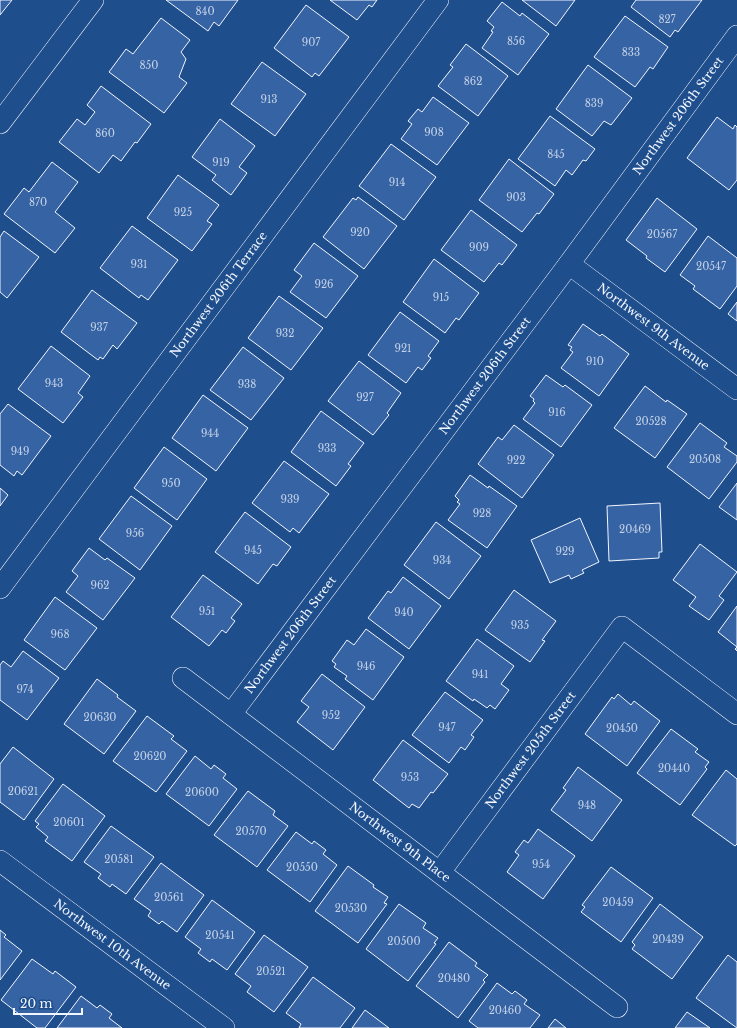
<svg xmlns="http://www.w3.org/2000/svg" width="737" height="1028" viewBox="0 0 737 1028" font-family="'Libre Baskerville',serif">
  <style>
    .building { fill: #3563a3; stroke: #f2f6ff }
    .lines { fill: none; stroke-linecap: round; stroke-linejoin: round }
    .street-casing { stroke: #f2f6ff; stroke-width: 22 }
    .street { stroke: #1f4e8c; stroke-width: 21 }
    .labels { text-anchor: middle; stroke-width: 3; stroke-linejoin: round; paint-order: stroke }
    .number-label { font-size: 10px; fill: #c3d1e8 }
    .street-label { font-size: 12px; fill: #f2f6ff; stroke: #1f4e8c }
  </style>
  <rect width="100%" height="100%" fill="#1f4e8c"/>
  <path class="building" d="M0,0H12L0,15Z
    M166,0H238L219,26L214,22L208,31Z
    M330,0H377L372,7L369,5L357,20Z
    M522,0H575L556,26Z
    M636,0H702L678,32L675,30L670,37L631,7Z
    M502,2L520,16L522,13L549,34L518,75L482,48L493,32L491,31L494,27L487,21Z
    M306,5L349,37L319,76L315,73L312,77L274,48Z
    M625,16L668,47L653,69L650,67L635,87L594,57Z
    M161,18L190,40L181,52L186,59L179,77L187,83L164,113L109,72L126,49L133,54Z
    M466,44L508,76L478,116L438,86L453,67L450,65Z
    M262,62L306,94L275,136L231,104Z
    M588,65L632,98L611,125L604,121L592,136L556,109Z
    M101,86L151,124L137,143L135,142L121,161L113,155L99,173L59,142L77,119L85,125L95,112L87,105Z
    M433,97L469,123L437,165L401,139L412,124L408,121L418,109L422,112Z
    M550,116L595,149L586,161L583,160L572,175L566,170L555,186L518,159Z
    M717,117L733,129L735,125L737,127V180L729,190L687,158Z
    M220,119L255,146L239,167L247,173L231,195L212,180L216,175L192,157Z
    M391,144L436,177L404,220L359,186Z
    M509,159L554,194L539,214L537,213L522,232L479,200Z
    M52,162L78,182L55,212L75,228L55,253L4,214L24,188L29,192Z
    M178,175L219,205L207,221L212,224L192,251L147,218Z
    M358,197L397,226L364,269L323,237L353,198L356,200Z
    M657,198L697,229L665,272L646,258L647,256L626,240Z
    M471,210L517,245L502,265L499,263L484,282L441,250Z
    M132,226L178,260L148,300L141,295L139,298L100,268Z
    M4,231L39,257L7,298L0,292V237Z
    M708,236L737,258V286L720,309L693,289L695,286L680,275Z
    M314,243L358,276L326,318L290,292L302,276L294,270Z
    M434,259L479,293L459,320L456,318L445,333L403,302Z
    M92,290L137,323L117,349L113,345L103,359L100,357L98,360L61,332Z
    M279,296L323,328L291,370L248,338Z
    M737,302V321L728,314Z
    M400,312L439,341L428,356L431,358L422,370L418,367L406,383L368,355Z
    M583,324L600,336L602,334L629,354L599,396L561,368L573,352L570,350L572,347L568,345Z
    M51,346L90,376L78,393L83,397L63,423L18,389Z
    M243,347L284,378L251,420L210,390Z
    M359,361L401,393L387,413L389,415L373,435L328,401Z
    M546,375L563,387L565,385L592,405L561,447L523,419L535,403L533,401L534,399L530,396Z
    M645,386L666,402L667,400L687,414L655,458L614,428Z
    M203,395L248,428L216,471L172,438Z
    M8,404L51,436L22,475L17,471L14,476L0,465V414Z
    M321,411L364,443L348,464L351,466L336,486L291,452Z
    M700,423L727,443L724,447L737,456V462L709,499L667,467Z
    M514,425L554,455L522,498L478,464L498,437L502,440Z
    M164,447L207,479L177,520L134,488Z
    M284,461L329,494L299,533L293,528L290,532L252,503Z
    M470,475L488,488L489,486L517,506L487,548L448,520L460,504L457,502L459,500L455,496Z
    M737,483V520L719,507Z
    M0,488L8,495L0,506Z
    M131,496L172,526L140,570L99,539Z
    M660,503L662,552H659V558L609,561L607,506Z
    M245,512L291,547L277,566L273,564L258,584L215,552Z
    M580,518L599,562L582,570L584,573L571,579L569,575L550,583L531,540Z
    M436,522L481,556L449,599L404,565Z
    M700,544L737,572L719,596L724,600L709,620L689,606L696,597L673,580Z
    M89,548L105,560L107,558L135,578L103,620L66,592L78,576L72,571Z
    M203,575L242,604L231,618L235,621L226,633L222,630L209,646L171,617Z
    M403,577L441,606L409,649L368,618L388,591L391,593Z
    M514,590L556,621L542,640L545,641L530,662L485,630Z
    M55,597L97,628L65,670L24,640Z
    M737,606V651L735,649L737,647L718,632Z
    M366,629L404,657L373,700L345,679L347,676L334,667L336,664L332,661L347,640L354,645Z
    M477,639L514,666L501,684L509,690L495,709L490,705L487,708L474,699L473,701L446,681Z
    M23,651L59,678L27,720L0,700V665L3,661L11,667Z
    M322,674L365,707L333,750L297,722L309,707L301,701Z
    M97,679L118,695L117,697L136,711L104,754L64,724Z
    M445,692L483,720L471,735L474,737L465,750L461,747L449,763L412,735Z
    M618,694L631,705L634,701L660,721L627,766L585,734L612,697L614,699Z
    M147,716L174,736L171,739L187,751L156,792L113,761Z
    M671,729L698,749L695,752L709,762L705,767L707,769L680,805L637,773Z
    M403,740L448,774L433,793L431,792L419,808L412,804L409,808L373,780Z
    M13,747L54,779L24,820L0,802V764Z
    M195,756L211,769L214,765L226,774L223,778L237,789L209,826L166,794Z
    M578,767L622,800L592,841L551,810L566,790L563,788Z
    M726,770L737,779V844L735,846L692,815Z
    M63,784L105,816L72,861L45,841L48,837L36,827L39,824L35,821Z
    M248,791L275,811L273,815L288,826L257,867L214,835Z
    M111,826L154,857L126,894L112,884L110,887L98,878L101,874L84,862Z
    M538,829L575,856L543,899L507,872L519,855L515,852L524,840L528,843Z
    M296,832L312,844L314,841L326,850L323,854L337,865L310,902L267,870Z
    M161,863L204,895L177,932L162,921L159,924L148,916L151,911L134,899Z
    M348,866L374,885L373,887L388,897L384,903L387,904L358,943L315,911Z
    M611,867L653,898L621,942L581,912L585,907L582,905Z
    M212,900L255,932L227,970L212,959L210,962L198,953L201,949L185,937Z
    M399,904L426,923L423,928L438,938L434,943L436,944L408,981L366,949Z
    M660,904L703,937L672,979L632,949L635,945L632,942Z
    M0,930L6,935L4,937L22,951L0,980Z
    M264,935L308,967L274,1012L247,992L251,986L235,974Z
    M449,942L477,963L475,966L488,975L483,980L485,982L458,1018L416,986Z
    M728,955L737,962V1028L696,998Z
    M32,959L53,974L55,971L76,987L45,1028H37L1,1000Z
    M313,977L355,1008L340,1028H299L301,1024L286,1013Z
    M497,983L512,994L515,991L527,1000L524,1004L540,1015L530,1028H478L469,1021Z
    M81,996L97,1008L100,1005L112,1014L109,1018L122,1028H57Z
    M365,1010L389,1028H352Z
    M687,1012L710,1028H675Z
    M555,1019L566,1028H548Z"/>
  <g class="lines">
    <defs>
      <g id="street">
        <path d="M0,123L93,0"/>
        <path id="s1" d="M569,264L737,389"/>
        <path id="s2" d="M0,588L438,0"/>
        <path id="s3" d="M183,678L617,1007"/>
        <path id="s4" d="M231,714L569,264L737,36"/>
        <path id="s5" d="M0,861L224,1028"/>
        <path id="s6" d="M440,872L622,627L737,714"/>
      </g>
    </defs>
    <use href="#street" class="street-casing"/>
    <use href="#street" class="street"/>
  </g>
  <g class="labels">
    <g class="number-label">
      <text x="205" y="15">840</text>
      <text x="667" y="23">827</text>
      <text x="516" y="45">856</text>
      <text x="311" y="46">907</text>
      <text x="631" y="56">833</text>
      <text x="149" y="69">850</text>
      <text x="473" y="85">862</text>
      <text x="269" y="103">913</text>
      <text x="594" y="107">839</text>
      <text x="434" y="136">908</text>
      <text x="105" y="137">860</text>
      <text x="556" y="158">845</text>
      <text x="221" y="166">919</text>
      <text x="397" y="186">914</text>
      <text x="516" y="201">903</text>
      <text x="38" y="206">870</text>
      <text x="183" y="216">925</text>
      <text x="360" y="236">920</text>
      <text x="662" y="238">20567</text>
      <text x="479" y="251">909</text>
      <text x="139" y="268">931</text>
      <text x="711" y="270">20547</text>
      <text x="324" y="288">926</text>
      <text x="441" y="301">915</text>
      <text x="99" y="331">937</text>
      <text x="285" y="337">932</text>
      <text x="403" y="352">921</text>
      <text x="595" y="365">910</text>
      <text x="54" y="387">943</text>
      <text x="247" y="388">938</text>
      <text x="365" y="401">927</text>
      <text x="557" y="416">916</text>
      <text x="651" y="425">20528</text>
      <text x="210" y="437">944</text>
      <text x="327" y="452">933</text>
      <text x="20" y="455">949</text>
      <text x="705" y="463">20508</text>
      <text x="516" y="464">922</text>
      <text x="171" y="487">950</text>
      <text x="290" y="503">939</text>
      <text x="482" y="517">928</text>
      <text x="635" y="533">20469</text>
      <text x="135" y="537">956</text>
      <text x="253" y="554">945</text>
      <text x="565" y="555">929</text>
      <text x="442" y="564">934</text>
      <text x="100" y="589">962</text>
      <text x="207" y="615">951</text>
      <text x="404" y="616">940</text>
      <text x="520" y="629">935</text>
      <text x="60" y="638">968</text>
      <text x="366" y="670">946</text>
      <text x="480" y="678">941</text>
      <text x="25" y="693">974</text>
      <text x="331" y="719">952</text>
      <text x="100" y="721">20630</text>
      <text x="447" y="731">947</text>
      <text x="622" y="732">20450</text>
      <text x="150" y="760">20620</text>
      <text x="674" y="772">20440</text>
      <text x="410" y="781">953</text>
      <text x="23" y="795">20621</text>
      <text x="202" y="796">20600</text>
      <text x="587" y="809">948</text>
      <text x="69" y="826">20601</text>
      <text x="251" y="835">20570</text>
      <text x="119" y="863">20581</text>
      <text x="541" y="868">954</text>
      <text x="302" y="871">20550</text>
      <text x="169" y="901">20561</text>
      <text x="618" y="906">20459</text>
      <text x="351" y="912">20530</text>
      <text x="220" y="939">20541</text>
      <text x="668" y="943">20439</text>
      <text x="404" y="945">20500</text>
      <text x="271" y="975">20521</text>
      <text x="454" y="982">20480</text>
      <text x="505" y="1014">20460</text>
    </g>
    <g class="street-label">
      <text dy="4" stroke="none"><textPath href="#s4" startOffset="747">Northwest 206th Street</textPath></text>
      <text dy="4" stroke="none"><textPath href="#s2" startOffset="366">Northwest 206th Terrace</textPath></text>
      <text dy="4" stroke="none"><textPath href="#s1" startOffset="105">Northwest 9th Avenue</textPath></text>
      <text dy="4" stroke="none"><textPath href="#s4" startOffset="423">Northwest 206th Street</textPath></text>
      <text dy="4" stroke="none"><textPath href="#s4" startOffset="99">Northwest 206th Street</textPath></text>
      <text dy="4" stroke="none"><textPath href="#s6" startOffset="152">Northwest 205th Street</textPath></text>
      <text dy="4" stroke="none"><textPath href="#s3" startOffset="272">Northwest 9th Place</textPath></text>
      <text dy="4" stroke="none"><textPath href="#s5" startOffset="140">Northwest 10th Avenue</textPath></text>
    </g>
  </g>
  <path d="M14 1008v6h68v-6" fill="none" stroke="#f2f6ff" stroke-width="2"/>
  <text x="20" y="1008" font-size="12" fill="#f2f6ff" stroke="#1f4e8c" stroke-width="3" paint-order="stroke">20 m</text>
</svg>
